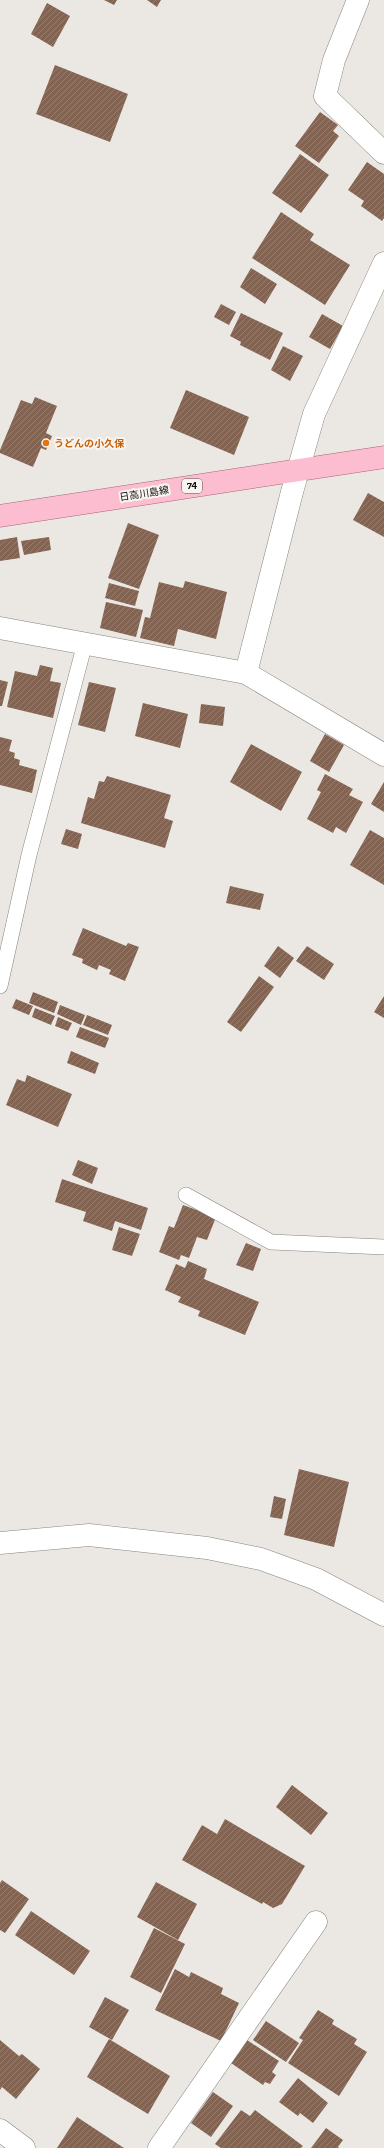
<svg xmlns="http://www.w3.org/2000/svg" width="384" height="2148" viewBox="0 0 384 2148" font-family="Bitter,'Noto Sans JP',serif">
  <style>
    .building { fill: url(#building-hatch) }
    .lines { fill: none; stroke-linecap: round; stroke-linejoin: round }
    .service-casing { stroke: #86847f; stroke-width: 16 }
    .minor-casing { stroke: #86847f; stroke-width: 23 }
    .tertiary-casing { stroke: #86847f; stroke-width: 23 }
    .primary-casing { stroke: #a96477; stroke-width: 23 }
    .service { stroke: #fff; stroke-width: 15 }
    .minor { stroke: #fff; stroke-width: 22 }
    .tertiary { stroke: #fff; stroke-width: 22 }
    .primary { stroke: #fdbdd0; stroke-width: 22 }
    .food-dot { fill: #e8710a; stroke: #f8f5f1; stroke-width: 1.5 }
    .labels { text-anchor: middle; stroke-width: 4; stroke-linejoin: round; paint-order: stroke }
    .shield { fill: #f8f5f1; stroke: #565452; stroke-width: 1 }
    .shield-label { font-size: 9px; font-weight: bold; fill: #100f0e }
    .food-label { font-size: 10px; font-weight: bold; fill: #c56008; stroke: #f8f5f1; text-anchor: start }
    .street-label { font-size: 10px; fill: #100f0e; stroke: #f8f5f1 }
  </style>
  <defs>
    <pattern id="building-hatch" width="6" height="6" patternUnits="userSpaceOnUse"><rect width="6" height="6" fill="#836452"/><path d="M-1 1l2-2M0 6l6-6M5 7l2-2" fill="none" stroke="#937d70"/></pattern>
  </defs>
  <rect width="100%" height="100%" fill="#ebe8e3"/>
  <path class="building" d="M104,0H117L114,5Z
    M147,0H161L157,7Z
    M47,3L70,16L53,47L31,34Z
    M55,65L128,94L110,142L36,114Z
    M320,112L338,125L333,131L339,136L319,163L295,146Z
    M300,154L329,175L301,213L272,193Z
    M367,162L384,174V218L382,221L361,206L364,201L348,190Z
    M281,212L314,234L310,240L350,265L325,305L252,258Z
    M251,268L277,284L265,304L240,287Z
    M221,304L236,312L229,325L214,317Z
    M241,313L283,333L270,360L240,345L241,342L230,336Z
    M322,314L343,326L330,349L309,337Z
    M283,346L303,356L290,381L271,370Z
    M186,390L249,417L234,455L170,428Z
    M35,397L57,406L46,433L52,436L46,450L41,448L33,467L0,453V450L21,400L32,404Z
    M368,493L384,502V537L353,520Z
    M128,523L159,535L139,589L108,578Z
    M17,537L20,558L0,561V540Z
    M49,537L51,550L24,555L21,541Z
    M185,581L227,592L216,639L178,629L174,646L140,638L145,617L150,618L159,582L183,588Z
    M109,583L139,591L135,606L105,598Z
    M106,602L143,610L136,637L100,628Z
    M40,665L53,668L50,681L61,683L53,718L7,707L15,671L37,676Z
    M0,680L8,682L2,706H0Z
    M89,682L116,688L105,732L78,725Z
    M143,703L188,714L180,748L135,736Z
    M201,704L225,707L223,726L199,723Z
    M325,734L344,745L329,772L310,761Z
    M0,737L12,740L9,751L15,753L14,758L20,760L19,765L37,770L32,793L0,785Z
    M251,744L302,772L281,811L230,782Z
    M325,774L353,789L349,795L363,802L346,833L336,827L333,833L307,819L321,792L317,790Z
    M107,776L171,795L164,818L173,821L165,848L81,823L88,797L94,799L99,781L104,782Z
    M384,782V812L371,804Z
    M66,829L82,834L78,849L61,844Z
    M370,830L384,838V885L350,865Z
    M230,886L264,894L260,910L226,903Z
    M83,928L126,946L128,943L139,947L125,981L109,974L111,970L99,965L97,970L82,963L83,959L72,955Z
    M278,946L294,958L280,978L264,966Z
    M307,946L334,964L324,980L296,961Z
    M259,976L274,987L241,1032L227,1022Z
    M33,992L58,1002L54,1013L29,1003Z
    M384,996V1018L374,1012Z
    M16,999L33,1006L29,1015L12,1008Z
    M60,1005L85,1015L81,1025L57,1014Z
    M35,1008L55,1016L51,1025L32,1017Z
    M87,1015L112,1025L108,1035L83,1025Z
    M58,1017L72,1023L68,1031L55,1026Z
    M80,1027L109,1038L105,1048L76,1037Z
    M71,1051L99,1063L95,1074L67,1063Z
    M27,1075L72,1094L58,1127L6,1105L17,1079L25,1082Z
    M78,1160L98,1168L92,1184L72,1175Z
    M62,1179L148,1208L141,1230L115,1221L112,1231L83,1221L86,1212L55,1202Z
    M183,1205L216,1217L207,1240L197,1237L189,1258L181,1255L179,1260L159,1252L169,1226L174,1228Z
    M119,1227L140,1234L132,1256L112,1250Z
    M246,1243L261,1249L253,1271L236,1265Z
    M188,1261L207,1269L204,1279L259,1302L245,1335L198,1316L200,1311L178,1302L181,1297L165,1290L176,1264L185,1268Z
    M299,1469L349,1482L334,1547L284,1535Z
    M274,1496L286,1499L282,1519L270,1517Z
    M292,1785L328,1813L311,1835L276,1807Z
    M225,1819L305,1866L282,1904L273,1908L263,1902L262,1904L182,1860L202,1825L217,1834Z
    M2,1880L29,1899L5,1933L0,1930V1883Z
    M156,1882L197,1904L178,1940L137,1917Z
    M31,1911L90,1951L74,1975L15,1935Z
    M154,1928L185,1944L161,1993L130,1977Z
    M175,1969L189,1977L191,1972L223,1988L221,1994L239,2003L221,2041L155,2010Z
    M105,1997L129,2010L112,2040L89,2027Z
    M318,2010L334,2020L332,2024L357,2039L354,2044L367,2052L339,2096L288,2063L303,2040L299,2038Z
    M266,2021L299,2043L286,2062L253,2040Z
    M109,2039L170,2076L148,2114L87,2077Z
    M0,2040L19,2056L22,2054L40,2069L16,2099L2,2087L0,2090Z
    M247,2040L279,2061L272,2072L276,2075L270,2084L265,2082L263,2085L231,2063Z
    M298,2078L328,2103L313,2123L300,2113L298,2116L279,2102Z
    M213,2092L233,2106L211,2137L191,2123Z
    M241,2110L250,2116L255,2110L303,2146L301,2148H221L215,2144Z
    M77,2117L124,2148H57Z
    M326,2128L343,2140L338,2147L339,2148H311Z"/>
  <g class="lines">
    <defs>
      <path id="service" d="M0,986L29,855L85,643
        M186,1195L271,1242L384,1247"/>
      <path id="minor" d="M358,0L334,60L325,96L384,153
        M0,628L246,673L384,755
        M246,673L292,492L314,414L384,263
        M0,2130L24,2148
        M159,2148L316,1922"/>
      <path id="tertiary" d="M0,1543L89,1535L207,1548L261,1559L316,1579L384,1615"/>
      <path id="primary" d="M0,516L384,457"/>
    </defs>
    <use href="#service" class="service-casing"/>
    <use href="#minor" class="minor-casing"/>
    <use href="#tertiary" class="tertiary-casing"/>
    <use href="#primary" class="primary-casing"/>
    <use href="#service" class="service"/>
    <use href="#minor" class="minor"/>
    <use href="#tertiary" class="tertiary"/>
    <use href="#primary" class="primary"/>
  </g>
  <circle class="food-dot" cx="46" cy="443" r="4"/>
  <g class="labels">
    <rect class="shield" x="182" y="479" width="20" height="14" rx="3"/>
    <g class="shield-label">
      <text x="192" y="489">74</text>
    </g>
    <g class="food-label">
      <text x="54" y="447">うどんの小久保</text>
    </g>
    <g class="street-label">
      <text transform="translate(144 493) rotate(-9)" y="4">日高川島線</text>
    </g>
  </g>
</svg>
